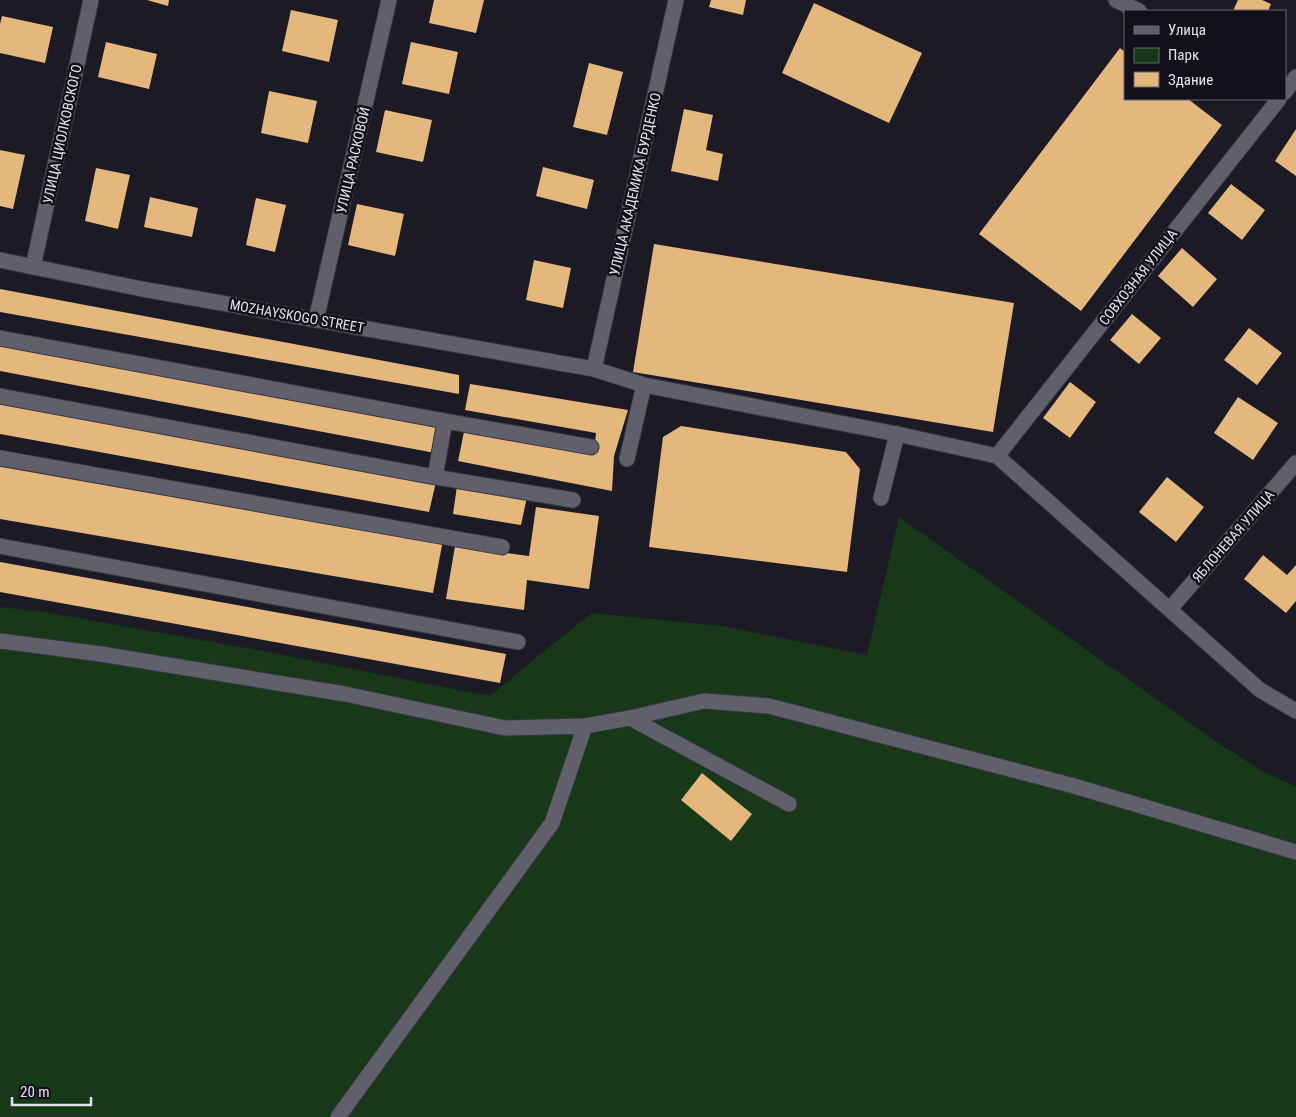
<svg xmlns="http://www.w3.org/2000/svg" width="1296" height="1117" viewBox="0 0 1296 1117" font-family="'Roboto Condensed',sans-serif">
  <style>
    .green { fill: #173918 }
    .building { fill: #e4b77d }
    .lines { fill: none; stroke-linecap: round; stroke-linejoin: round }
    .service-casing { stroke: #37363f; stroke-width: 17 }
    .minor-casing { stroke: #37363f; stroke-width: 17 }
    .tertiary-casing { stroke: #37363f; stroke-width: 17 }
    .service { stroke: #605f6c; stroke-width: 15 }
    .minor { stroke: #605f6c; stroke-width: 15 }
    .tertiary { stroke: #605f6c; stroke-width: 15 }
    .labels { text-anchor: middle; stroke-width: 5; stroke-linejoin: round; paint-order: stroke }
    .street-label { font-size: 14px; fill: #e4e3eb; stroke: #12111b }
  </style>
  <rect width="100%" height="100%" fill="#1b1a25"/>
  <path class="green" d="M899,517L1214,740L1260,770L1296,787V1117H0V607L44,612L263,651L490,696L538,656L592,613L722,626L867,655Z"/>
  <path class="building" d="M147,0H169L168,6Z
    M434,0H484L476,33L429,23Z
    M711,0H746L743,15L709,7Z
    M1238,0H1262L1271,4L1268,11H1233Z
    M814,3L922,53L889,123L782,73Z
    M291,10L338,20L329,62L282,51Z
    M2,16L53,27L45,63L0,53V24Z
    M106,42L157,54L149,89L98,77Z
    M411,42L458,52L449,94L402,84Z
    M1120,48L1125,52V99H1188L1222,125L1081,311L979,234Z
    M589,63L623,72L607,135L573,127Z
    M269,91L317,101L308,143L261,133Z
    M684,109L713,115L706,150L723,154L718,181L671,171Z
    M385,110L432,120L423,162L376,152Z
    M1296,129V176L1275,161Z
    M0,150L25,155L13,209L0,206Z
    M543,167L594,180L587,209L536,196Z
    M96,168L130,175L118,229L85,221Z
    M1231,184L1265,210L1242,240L1208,213Z
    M150,197L198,208L192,237L144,227Z
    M256,198L286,205L275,252L246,245Z
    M357,204L404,214L395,256L348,245Z
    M654,244L1014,303L993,432L633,372Z
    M1182,248L1217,279L1193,307L1158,276Z
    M534,260L571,268L563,308L526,300Z
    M0,289L459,375V394L0,312Z
    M1132,314L1161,338L1139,364L1110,340Z
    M1249,328L1282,353L1257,385L1224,360Z
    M0,346L440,428L435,453L0,371Z
    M1070,382L1096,402L1070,438L1043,418Z
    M470,384L628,410L614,456L612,491L458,461L465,427L594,452L596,433L465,410Z
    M1238,397L1278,423L1253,460L1214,433Z
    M0,403L436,482L429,512L0,434Z
    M681,426L846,452L860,469L847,572L649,547L663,437Z
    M0,464L443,540L433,593L0,519Z
    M1167,477L1204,507L1176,542L1139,512Z
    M457,486L527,497L521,525L453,514Z
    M536,507L599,516L589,589L527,580L524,610L446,599L455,546L529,556Z
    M1263,555L1287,575L1296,565V601L1286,613L1244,579Z
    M0,562L506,654L500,683L0,592Z
    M702,773L752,814L731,841L681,800Z"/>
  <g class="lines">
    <defs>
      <path id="service" d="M0,338L445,421L591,447
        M0,396L435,477L573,500
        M0,458L502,547
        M627,459L644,385
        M435,477L445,421
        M881,498L897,434
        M0,546L518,642
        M0,641L101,654L345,694L505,728L585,726L630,718L704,701L769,706L1074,786L1296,852
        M630,718L789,804
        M338,1117L552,823L585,726"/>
      <path id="minor" d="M1116,0L1139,11
        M1285,92L1296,77
        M33,267L91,0
        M316,320L389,0
        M594,369L644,385L897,434L997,456L1260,690L1296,711
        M997,456L1279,99
        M1170,609L1296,463"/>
      <path id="tertiary" d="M0,260L142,289L594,369L676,0"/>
    </defs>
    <use href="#service" class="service-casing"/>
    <use href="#minor" class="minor-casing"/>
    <use href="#tertiary" class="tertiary-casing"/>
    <use href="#service" class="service"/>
    <use href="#minor" class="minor"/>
    <use href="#tertiary" class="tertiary"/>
  </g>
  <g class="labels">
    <g class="street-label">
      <text transform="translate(62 134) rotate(-78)" y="5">УЛИЦА ЦИОЛКОВСКОГО</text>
      <text transform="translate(353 160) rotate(-77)" y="5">УЛИЦА РАСКОВОЙ</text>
      <text transform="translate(635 184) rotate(-77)" y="5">УЛИЦА АКАДЕМИКА БУРДЕНКО</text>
      <text transform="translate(1138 277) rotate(-52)" y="5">СОВХОЗНАЯ УЛИЦА</text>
      <text transform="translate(297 316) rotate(10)" y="5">MOZHAYSKOGO STREET</text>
      <text transform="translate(1233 536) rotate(-49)" y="5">ЯБЛОНЕВАЯ УЛИЦА</text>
    </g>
  </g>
  <rect x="1124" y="10" width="162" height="90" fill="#12111b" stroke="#66656e"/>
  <rect x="1134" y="26" width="25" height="8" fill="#605f6c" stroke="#66656e"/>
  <text x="1168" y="35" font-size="15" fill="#e4e3eb">Улица</text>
  <rect x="1134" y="48" width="25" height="15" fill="#173918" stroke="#66656e"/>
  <text x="1168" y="60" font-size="15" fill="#e4e3eb">Парк</text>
  <rect x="1134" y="72" width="25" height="15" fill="#e4b77d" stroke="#66656e"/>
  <text x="1168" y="85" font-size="15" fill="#e4e3eb">Здание</text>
  <path d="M12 1097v8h79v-8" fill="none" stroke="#e4e3eb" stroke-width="2.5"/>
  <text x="20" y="1097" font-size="15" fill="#e4e3eb" stroke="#12111b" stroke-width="4" paint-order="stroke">20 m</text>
</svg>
